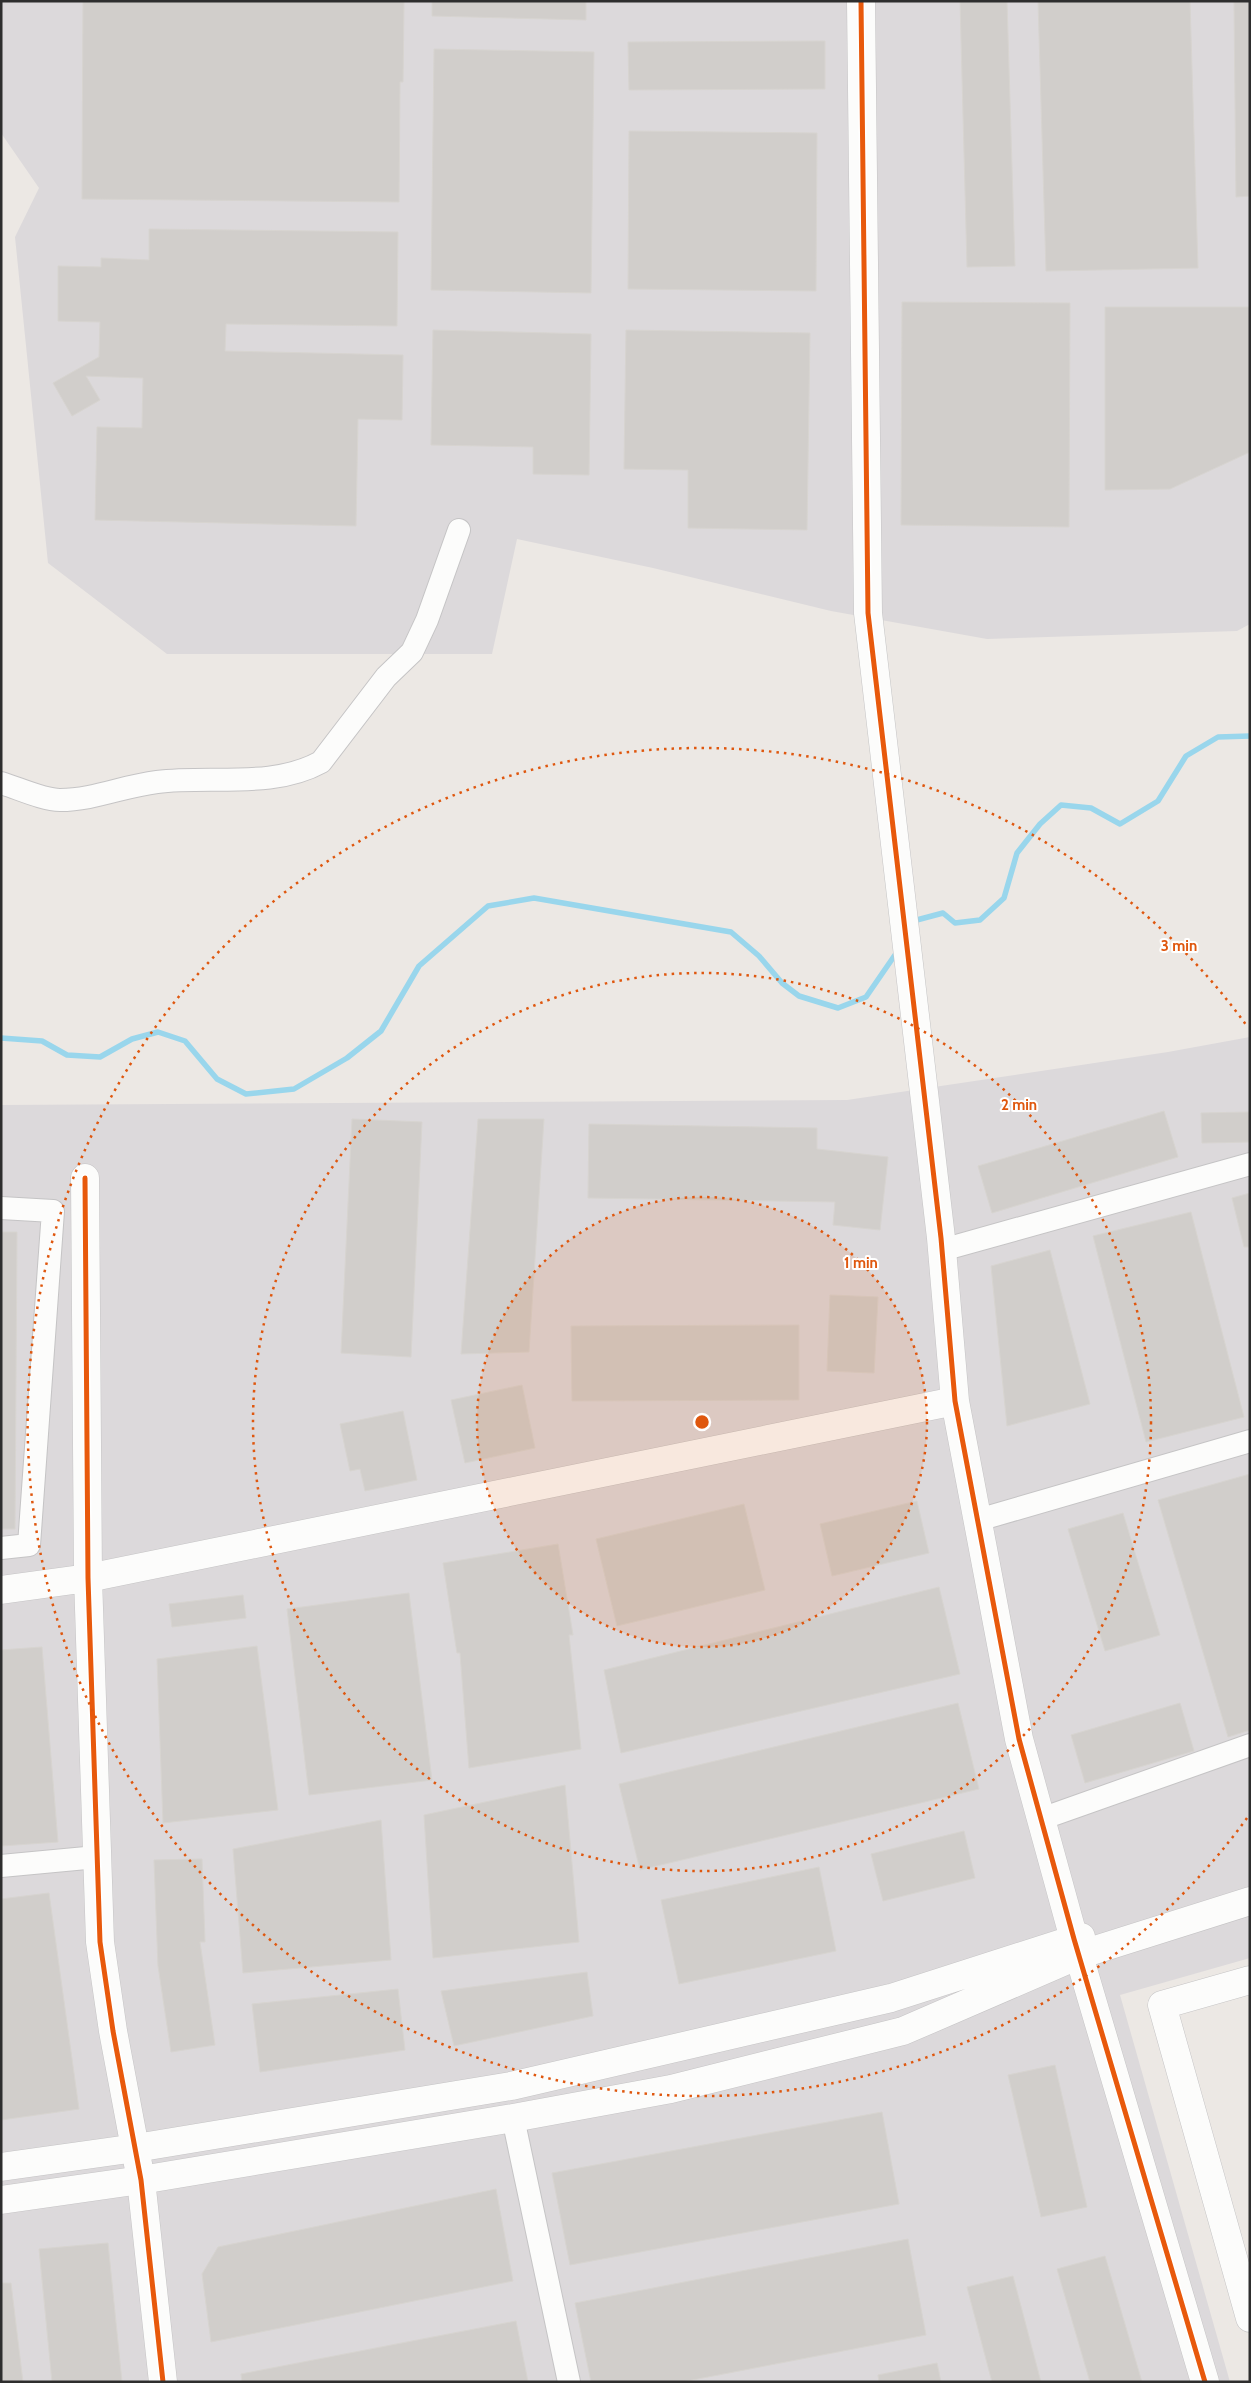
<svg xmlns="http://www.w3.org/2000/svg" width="1251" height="2383" viewBox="0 0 1251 2383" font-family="Cabin,sans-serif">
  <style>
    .industrial { fill: #dcd9db }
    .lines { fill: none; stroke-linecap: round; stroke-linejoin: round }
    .stream { stroke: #99d6ec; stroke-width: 5.5 }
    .building { fill: #d1cecb; stroke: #d7d4d0 }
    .minor-casing { stroke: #c5c4c5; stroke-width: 24 }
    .tertiary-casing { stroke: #c5c4c5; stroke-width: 29 }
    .secondary-casing { stroke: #c5c4c5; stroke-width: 29 }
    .minor { stroke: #fcfcfb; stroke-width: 22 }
    .tertiary { stroke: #fcfcfb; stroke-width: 28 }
    .secondary { stroke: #fcfcfb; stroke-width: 28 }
    .cycleway-casing { stroke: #fff; stroke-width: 8 }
    .cycleway { stroke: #e8590c; stroke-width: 5 }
    .ring { fill: none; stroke: #df570e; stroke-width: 2.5; stroke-dasharray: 2.5 5 }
    .centre { fill: #df570e; stroke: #fff; stroke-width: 2.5 }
    .ring-label { font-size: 15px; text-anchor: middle; font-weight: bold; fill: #df570e; stroke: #fff; stroke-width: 4; stroke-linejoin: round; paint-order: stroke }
  </style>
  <rect width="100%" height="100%" fill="#ece8e4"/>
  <path class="industrial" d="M1,1H1250V624L1237,631L987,639L831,611L653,568L517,539L492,654H167L48,563L15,237L39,188L1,133Z
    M1250,1037V1958L1120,1995L1230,2382H1V1105L847,1100L1168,1052Z"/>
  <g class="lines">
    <path class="stream" d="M913,921L943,913L955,923L980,920L1004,898L1017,853L1040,824L1061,805L1091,808L1120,824L1158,801L1186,756L1218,737L1250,736
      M1,1038L42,1041L67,1055L100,1057L132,1039L158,1032L185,1041L217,1079L246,1094L294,1089L347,1058L381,1031L419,966L488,906L534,898L731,932L759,956L782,983L799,996L838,1008L866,997L897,952"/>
  </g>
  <path class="building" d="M83,1H404L403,82H400L399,202L82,199Z
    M432,1H586V20L432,16Z
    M960,1H1007L1015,266L967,267Z
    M1038,1H1190L1198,268L1046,271Z
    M1234,1H1250V196L1236,197Z
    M825,41V89L629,90L628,42Z
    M434,49L594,52L591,293L431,290Z
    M629,131L817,133L816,291L628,289Z
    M149,229L398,232L397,326L226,324L225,351L403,355L402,420L358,419L356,526L95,520L97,427L142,428L143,378L86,376L100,400L72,416L53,383L99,357L100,322L58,321V266L101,267V258L149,260Z
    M902,302L1070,303L1069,527L901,525Z
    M1105,307H1250V452L1170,489L1105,490Z
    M433,330L591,334L589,475L533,474V447L431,445Z
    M626,330L810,333L807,530L688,528V470L624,469Z
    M1164,1111L1178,1157L992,1213L978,1166Z
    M1250,1112V1142L1202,1143L1201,1113Z
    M352,1119L422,1122L411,1357L341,1353Z
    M478,1119H544L529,1352L461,1354Z
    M589,1124L817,1128V1149L888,1157L880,1230L833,1225L835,1202L588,1198Z
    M1250,1193V1247H1244L1232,1198Z
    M1191,1212L1244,1417L1146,1442L1093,1236Z
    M1,1232H17L15,1529H1Z
    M1050,1250L1090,1404L1007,1426L991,1266Z
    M830,1295L878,1297L874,1373L827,1371Z
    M799,1325V1400L572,1401L571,1326Z
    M522,1385L535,1448L465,1463L451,1400Z
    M403,1411L417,1480L365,1491L360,1469L350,1471L340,1424Z
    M1250,1474V1730L1228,1737L1158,1500Z
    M917,1501L929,1553L832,1576L820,1524Z
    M744,1504L765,1590L617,1626L596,1539Z
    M1123,1513L1160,1635L1105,1651L1068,1529Z
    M558,1544L573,1635H569L581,1749L469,1768L460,1653H457L443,1563Z
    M939,1587L960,1674L621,1753L604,1670Z
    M409,1593L432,1780L309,1795L287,1609Z
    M243,1595L246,1618L172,1627L169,1604Z
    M257,1646L278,1810L163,1823L157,1659Z
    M42,1647L58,1842L1,1846V1650Z
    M958,1703L979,1789L640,1870L619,1784Z
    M1180,1703L1194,1751L1085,1783L1071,1735Z
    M565,1785L579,1942L433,1958L424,1815Z
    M381,1820L391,1960L243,1973L233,1849Z
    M964,1831L975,1878L883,1901L871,1854Z
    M202,1859L205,1942H200L215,2045L171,2052L158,1966L154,1860Z
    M819,1867L836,1951L679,1984L661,1900Z
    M49,1893L79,2109L1,2120V1899Z
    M587,1972L593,2016L454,2046L441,1991Z
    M398,1989L405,2050L260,2072L252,2004Z
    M1055,2065L1087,2207L1041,2217L1008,2075Z
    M882,2112L899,2204L570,2265L552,2173Z
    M496,2189L513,2281L211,2342L202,2274L218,2247Z
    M908,2239L926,2335L682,2382H591L575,2303Z
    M108,2243L122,2382H52L39,2249Z
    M1105,2256L1142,2382H1090L1057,2269Z
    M1013,2276L1041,2382H992L967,2287Z
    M1,2283H11L23,2382H1Z
    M516,2321L528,2382H242L241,2374Z
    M937,2363L941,2382H879L878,2375Z"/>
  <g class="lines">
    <defs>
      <path id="minor" d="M1,783C18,788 43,800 60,800C94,800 123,786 157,782C211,775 272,789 321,762L386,677L412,652L427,620L459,530
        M1,1208L53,1211L29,1545L1,1548
        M942,1250L1250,1164
        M978,1520L1250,1441
        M1041,1819L1250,1745
        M1,1866L97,1857
        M513,2118L569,2382"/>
      <path id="tertiary" d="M861,1L868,613L941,1238L955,1401L1019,1739L1074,1939L1205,2382
        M85,1178L88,1578L100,1942L113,2031L141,2180L163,2382
        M1,1590L88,1578L955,1401
        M1250,1980L1162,2005L1250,2318"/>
      <path id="secondary" d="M1,2167L136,2148L511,2086L891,1998L1081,1937
        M1,2200L141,2180L513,2118L671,2089L903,2031L1079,1955L1250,1901"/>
    </defs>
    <use href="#minor" class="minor-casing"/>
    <use href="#tertiary" class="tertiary-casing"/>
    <use href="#secondary" class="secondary-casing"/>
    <use href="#minor" class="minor"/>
    <use href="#tertiary" class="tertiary"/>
    <use href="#secondary" class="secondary"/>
    <defs>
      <path id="cycleway" d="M861,1L868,613L941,1238L955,1401L1019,1739L1074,1939L1205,2382
        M85,1178L88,1578L100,1942L113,2031L141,2180L163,2382"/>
    </defs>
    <use href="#cycleway" class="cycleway-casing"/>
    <use href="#cycleway" class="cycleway"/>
  </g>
  <circle cx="702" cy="1422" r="225" fill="#df570e" fill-opacity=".12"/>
  <g class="ring">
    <circle cx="702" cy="1422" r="225"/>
    <circle cx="702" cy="1422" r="449"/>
    <path d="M1247 1818A674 674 0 1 1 1247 1026"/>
  </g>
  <circle cx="702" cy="1422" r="8" class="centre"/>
  <g class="ring-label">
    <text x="1179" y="951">3 min</text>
    <text x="1019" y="1110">2 min</text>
    <text x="861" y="1268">1 min</text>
  </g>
  <rect width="1251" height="2383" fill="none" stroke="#2e2e2e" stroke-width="5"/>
</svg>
